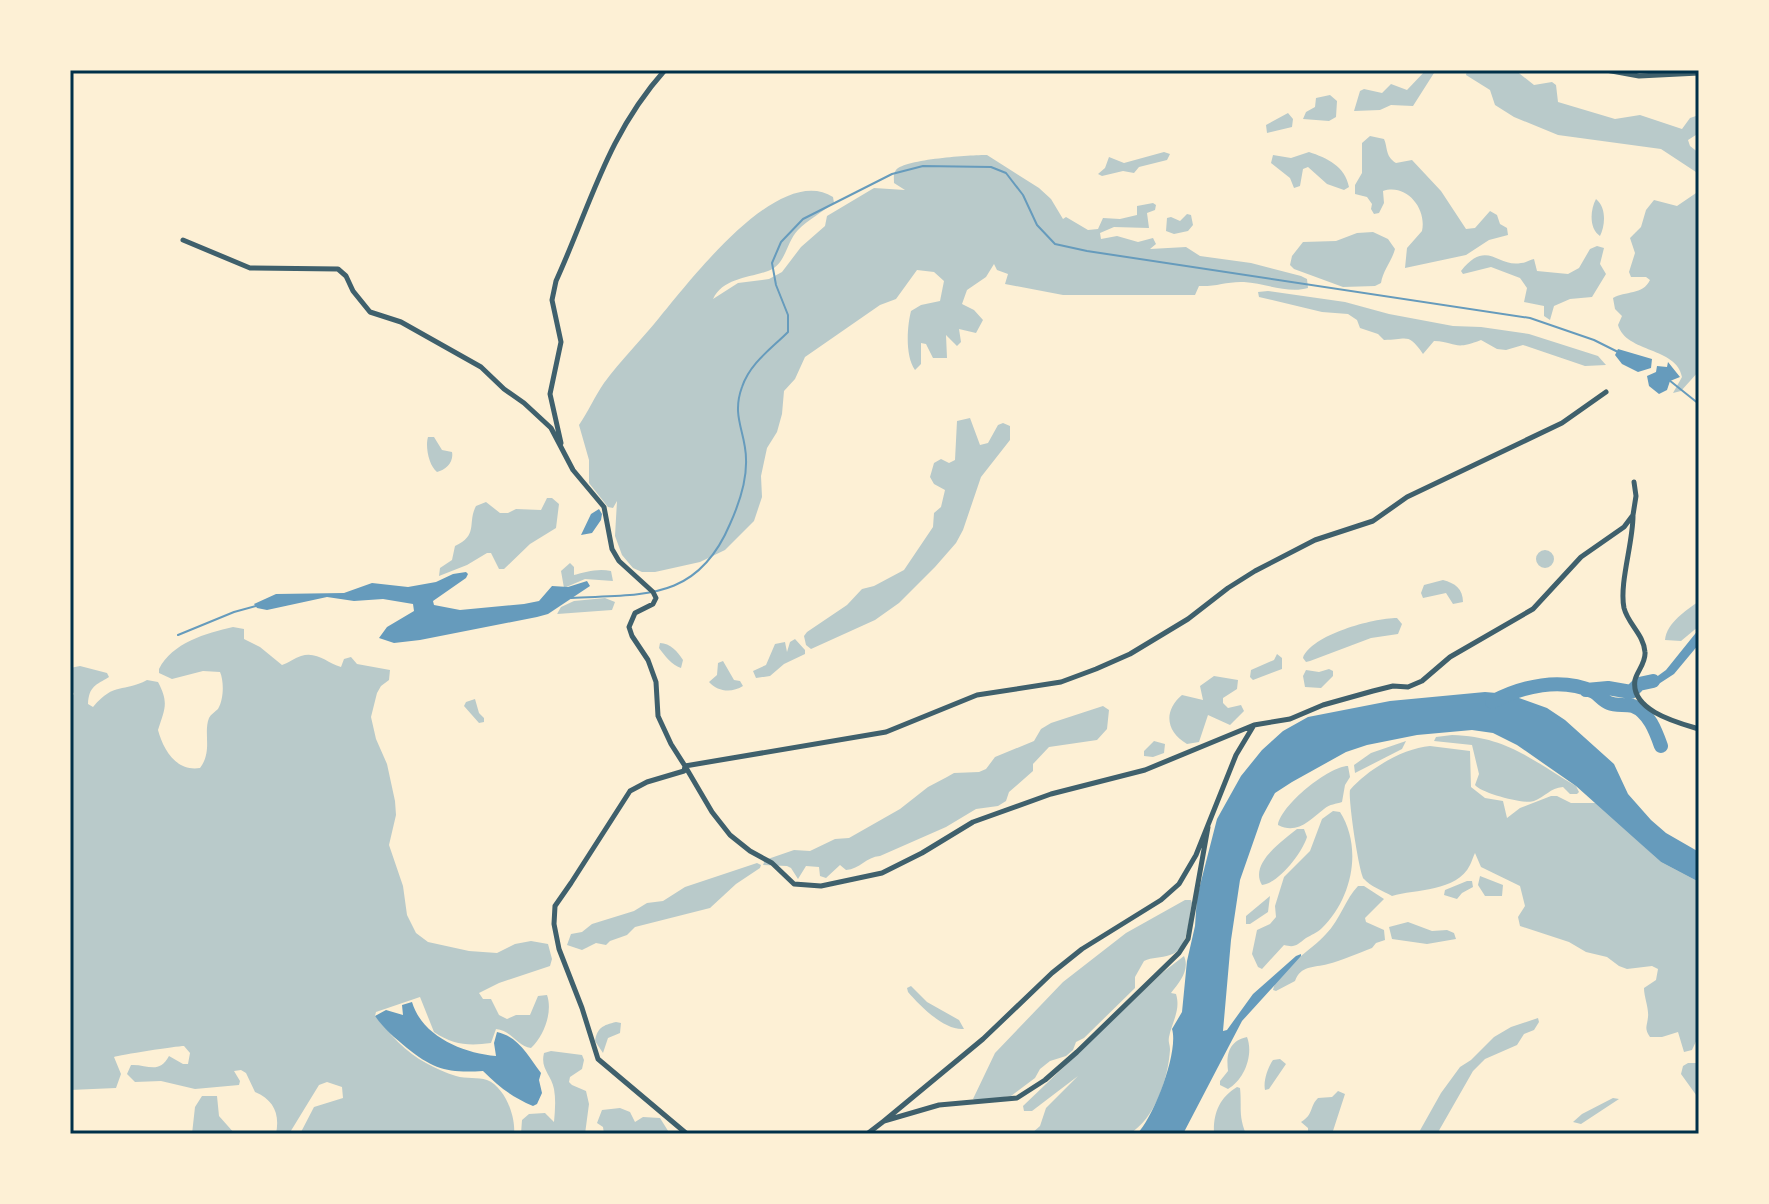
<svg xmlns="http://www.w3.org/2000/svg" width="1769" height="1204" font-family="Roboto,sans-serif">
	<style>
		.green { fill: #b9caca }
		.water { fill: #669bbc }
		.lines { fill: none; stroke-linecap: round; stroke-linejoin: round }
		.stream { stroke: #669bbc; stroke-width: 2 }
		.river { stroke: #669bbc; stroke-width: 14 }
		.minor { stroke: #3f606c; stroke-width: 5 }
		.neatline { fill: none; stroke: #003049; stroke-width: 3 }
	</style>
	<rect width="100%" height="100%" fill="#fdf0d5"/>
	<path class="green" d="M1426 70H1435L1434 73 1413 106 1391 105 1380 110 1354 111 1360 91 1364 89 1382 93 1391 84 1407 90Z
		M1467 70H1515L1534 85 1552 82 1556 85 1558 102 1615 119 1640 115 1682 129 1690 118 1699 115V133L1688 140 1690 146 1699 153V174L1661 149 1558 135 1514 117 1495 105 1490 90 1466 75Z
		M1330 95 1337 101 1336 117 1329 121 1303 119 1306 112 1315 107 1316 98Z
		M1288 113 1293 119 1292 127 1267 133 1266 125Z
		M1370 136 1384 139C1388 148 1385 156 1396 163L1412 160 1441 191 1466 229 1475 228 1490 211 1497 215 1500 224 1507 228 1508 235 1489 240 1466 255 1405 268 1407 248 1422 231C1427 208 1406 183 1383 191L1384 203 1379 213 1374 214 1371 209 1372 204 1367 197 1355 194V185L1362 173V143Z
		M1164 152 1170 154 1167 160 1139 167 1134 173 1123 171 1102 176 1098 174 1105 168 1109 157 1124 163Z
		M1309 152C1327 158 1345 166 1349 187L1344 190 1327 184 1308 167 1303 169 1300 186 1294 188 1290 178 1271 163 1273 155 1291 158Z
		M987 155 1039 188 1051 199 1063 219 1066 217 1088 230 1098 229 1103 218 1120 219 1137 215V206L1153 203 1156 205 1155 210 1147 213 1149 228 1114 227 1100 233 1101 239 1117 236 1138 242 1153 238 1156 244 1150 249 1186 247 1200 256 1251 263 1301 276 1307 279 1308 288C1288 294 1264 283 1244 282 1228 281 1215 287 1199 286L1195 295H1063L1005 284 1008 274 997 270 994 264 986 277 967 290 962 304 974 310 983 320 976 333 959 329 961 342 957 346 946 335 947 358H933L926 344 921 343V364L915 370C905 356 907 327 911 311L921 305 940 301 944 281 934 272 917 270 896 299 880 305 805 357 795 379 784 391 782 414 777 432 767 448 761 476 762 497 754 521 725 550 700 562 655 572H642L633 568 622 555 615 536 617 501 613 508 608 507 589 483V460L579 425C588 412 595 396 604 383 621 360 641 340 659 318 689 282 779 162 833 197L834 203C822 212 808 220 798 230 786 242 786 265 768 271 749 278 723 278 713 299L738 283 769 279 782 272 801 247 825 226 827 216 874 188 905 190 894 183C894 179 893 174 896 170 905 159 971 155 987 155Z
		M1699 191V371L1681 391 1673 393 1682 377C1677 347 1626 353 1618 325L1622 316 1615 309 1613 298C1625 291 1643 295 1650 280L1646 277H1631L1629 272 1635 253 1630 238 1641 227 1646 210 1654 200 1677 206Z
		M1596 199C1607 208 1605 226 1600 236 1589 229 1590 210 1596 199Z
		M1187 214 1191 215 1193 225 1188 231 1174 234 1166 231 1167 218 1171 217 1180 221Z
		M1373 232 1388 239 1395 249C1392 261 1383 270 1381 283L1375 286 1343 287 1294 269 1290 265 1292 256 1303 242 1336 241 1357 233Z
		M1597 246 1604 248 1600 264 1606 274 1592 297 1570 299 1554 306 1550 320 1544 316V306L1524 302 1527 288 1520 278 1491 267 1463 274 1461 271C1487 238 1498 268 1521 263 1526 263 1529 260 1534 259L1537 271 1568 274 1579 268 1590 249Z
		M1268 291 1345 302 1389 314 1453 326 1481 327 1529 334 1598 356 1606 365 1585 366 1523 345 1506 350 1497 349 1481 340C1453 351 1458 342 1434 341L1423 354C1408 332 1407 340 1384 340L1378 334 1360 328 1357 320 1348 314 1322 312 1259 297 1258 292Z
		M970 418 980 445 988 443 998 425 1003 423 1010 426V440L981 477 963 530 956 543 935 567 899 603 875 620 811 649 806 645 804 636 807 632 847 605 862 589 874 586 904 570 933 527 934 513 941 507 945 490 934 484 930 477 934 463 941 459 949 463 955 460 957 421Z
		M428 437H434L442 450 452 452C454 462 446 470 437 472 429 466 425 447 428 437Z
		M547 498H552L559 504 556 528 530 544 504 569H499L491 553H487L467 565 439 576 440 568 452 560 455 546C479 535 467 523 476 506L486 502 500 513H508L516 509 541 510Z
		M1536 559a9 9 0 1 1 18 0a9 9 0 1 1-18 0Z
		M570 563 574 567V575C585 572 598 568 611 571L613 581 585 579 564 588 561 571Z
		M1443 580C1455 583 1463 589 1463 602L1453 604 1446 593 1423 598 1421 593 1424 585Z
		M605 598 615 602 612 610 557 614 561 607 574 601Z
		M1699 601V626L1681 641 1665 640C1667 622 1686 611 1699 601Z
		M1397 618 1402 624 1398 634 1371 638 1310 661 1306 662 1303 658C1311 635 1373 618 1397 618Z
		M233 627 244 629V639L260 647 282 665C289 663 294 658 301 656 317 651 327 663 341 667L344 659 351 657 357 664 390 670 389 680 381 686 377 693 371 717 376 739 387 764 395 801 396 815 389 845 403 886 407 915 416 933 428 942 469 951 497 953 515 944 531 941 548 944 552 959 550 966 499 983 479 993 483 999H491L499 1015 507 1019 516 1015H530L538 996 547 995C553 1012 544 1036 531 1048 517 1046 511 1030 496 1029L491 1043C469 1046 453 1045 434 1032L420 997 376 1012 375 1016C389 1033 406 1053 426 1063 435 1068 446 1073 456 1076 466 1079 478 1077 487 1080 505 1087 516 1117 514 1134H300L314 1107 343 1098 342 1087 327 1082 319 1085 289 1134H276C280 1114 274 1100 255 1092L246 1073 241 1070 234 1071 240 1081 239 1085 195 1089 161 1081 135 1082 127 1074 131 1065C147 1064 159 1075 169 1056L183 1064H188L190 1053 184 1046C177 1046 119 1055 114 1057L121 1074 116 1088 70 1090V698L74 694 70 687V668L80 666 107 673 109 677C96 685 89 686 88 704L93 707C115 681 123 693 147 680L158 682C169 703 165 708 158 730 163 749 176 772 200 768 213 751 203 733 209 718 211 714 215 712 218 709 224 699 224 681 220 672L203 671 172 679 159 673V669C172 643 206 633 233 627Z
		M795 639 805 650V654L784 664 770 676 756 678 753 671 766 665 775 644 785 642 787 652 790 642Z
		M660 643C670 643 678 652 683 660L681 668C673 666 664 655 659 648Z
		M1277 654 1282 658V669L1253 680 1250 677 1251 670 1274 660Z
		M723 661 734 680 740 681 743 686C732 693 718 692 709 682L717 675 718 663Z
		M1329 669 1333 671V676L1321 688 1305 687 1303 676 1306 670 1319 672Z
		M1214 676 1238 680 1237 689 1223 698V703L1228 708 1241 705 1244 711 1230 725 1208 715 1199 742 1187 744C1166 732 1163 711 1182 695L1203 700 1200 686Z
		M475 699 479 713 484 718V722L479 723 464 706 466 702Z
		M1103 706 1109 710 1107 729 1097 740 1049 747 1033 764V771L1009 792 1006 801 998 806 976 809 946 827 880 856C866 857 860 869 846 870L840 865 826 878 820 876 819 867 806 866 798 879 791 868 787 866 763 865 765 860 794 850 810 851 835 839 849 838 900 809 928 787 947 777 954 773 979 772 986 769 995 757 1034 741 1041 729 1051 723Z
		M1452 735C1509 737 1531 760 1576 786L1579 792 1577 794H1570L1563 787C1550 788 1545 797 1534 801 1525 805 1481 793 1475 785L1479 774 1472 745 1434 741 1436 737Z
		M1154 741 1165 744 1164 753 1153 757 1144 756V751Z
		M1406 741 1402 749 1355 773 1354 765 1371 753Z
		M1430 746 1470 751 1471 787 1485 798 1503 801 1507 818 1520 808 1551 796H1557L1571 803H1597L1661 862 1699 882V1035L1692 1050 1684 1052 1678 1032 1662 1037H1650C1644 1028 1647 1027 1648 1017 1649 1008 1644 997 1644 988L1656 980 1658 969 1652 966 1627 969 1619 966 1607 957 1586 952 1569 942 1520 926 1518 917 1525 906 1520 886 1481 867 1475 853C1473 857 1472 861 1470 865 1457 892 1415 889 1392 896 1383 891 1370 886 1364 879 1359 873 1348 799 1350 790 1367 770 1403 748 1430 746Z
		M1348 766 1350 777 1345 785 1342 802C1336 804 1330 804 1324 809 1310 820 1297 835 1278 825 1281 805 1329 766 1348 766Z
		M1333 811 1340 812C1363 848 1352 899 1322 928 1317 933 1311 935 1306 938 1297 945 1295 948 1284 945L1262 969 1258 967 1252 954 1257 930 1270 924 1276 917 1275 906 1284 877 1310 851 1322 819Z
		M1297 829H1304L1307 837C1302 853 1279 883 1262 885 1249 864 1282 841 1297 829Z
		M757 863 761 865 760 868 736 884 710 908 635 927 627 935 610 941 606 945 596 943 582 950 567 945 571 934 582 932 592 924 634 911 647 903 663 901 685 887Z
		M1480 876 1503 885 1502 896H1485L1478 885Z
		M1467 881H1472L1473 887 1462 893 1457 899 1444 895 1445 890Z
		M1358 886H1364L1384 899 1365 918 1366 922 1384 930 1385 940 1376 943 1372 948C1359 953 1340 961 1328 964 1313 968 1301 965 1295 981L1276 991 1273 990C1277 970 1312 950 1326 934 1340 920 1346 898 1358 886Z
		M1270 896 1268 912 1250 924H1246V916Z
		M1185 900H1191L1192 903C1188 919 1189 950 1170 955 1161 958 1152 957 1144 961L1135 977V988L1084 1038 1076 1042 1073 1050 1066 1056 1050 1061 1040 1069 1035 1078 1011 1096 977 1101 973 1099 995 1053 1063 982 1126 933Z
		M1408 922 1432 931 1447 930 1454 933 1456 939 1427 944 1392 939 1389 927Z
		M1184 956C1190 970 1180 982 1171 993L1176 994C1181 1010 1172 1022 1169 1037 1168 1043 1170 1044 1170 1050 1168 1079 1155 1119 1129 1134H1031L1040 1126 1046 1108 1078 1076 1032 1111H1024L1023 1106 1162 973Z
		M911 986 927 1002 959 1020 964 1029C945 1031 920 1006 908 992L907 988Z
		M1538 1018 1539 1022 1534 1030 1524 1034 1517 1045 1485 1059 1473 1071 1437 1134H1418L1441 1093 1460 1067 1471 1060 1494 1037 1511 1027Z
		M616 1022 621 1023 620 1033 608 1038 603 1053 595 1041C597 1028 603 1025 616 1022Z
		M1247 1037C1254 1055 1244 1080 1228 1089L1220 1085V1081L1228 1071C1226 1054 1229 1041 1247 1037Z
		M551 1051 582 1055 584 1060 582 1069 570 1077 569 1082 572 1085 586 1091 589 1104 585 1134H521L522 1120 529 1114 545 1113 554 1122C555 1111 556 1100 554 1089 551 1074 540 1069 544 1053Z
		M1280 1059 1286 1064 1269 1089 1265 1090C1263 1081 1268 1067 1273 1060Z
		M1688 1063H1699V1099L1681 1074 1683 1066Z
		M1237 1087 1240 1088C1242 1106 1238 1115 1246 1134H1214C1213 1114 1219 1098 1237 1087Z
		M1338 1091 1345 1094 1332 1134H1308V1128L1301 1122C1314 1114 1309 1107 1318 1098L1332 1097Z
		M202 1096H217L219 1116 235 1134H192L195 1107Z
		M1613 1098 1619 1099 1581 1124 1573 1122 1582 1114Z
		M620 1108 630 1112 635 1122 643 1117 660 1118 670 1134H604L603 1127 597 1123 602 1110Z"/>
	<path class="water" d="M1618 349 1652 359 1651 368 1638 372 1622 364 1615 355Z
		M1668 362 1680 377 1670 381 1667 390 1659 394 1649 386 1647 376 1656 372 1657 366 1667 367Z
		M599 509 602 514 601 520 592 533 581 535 591 514Z
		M466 572 468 574 466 578 433 601 434 605 460 610 524 604 539 601 552 586 568 587 587 581 590 586 548 614 537 617 420 640 394 643 379 638 387 627 414 611 413 604 383 599 354 601 327 597 267 610 257 608 254 604 276 594 344 593 372 583 408 587 436 582 453 574Z
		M1699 629V644L1674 674 1654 687 1655 678 1666 670Z
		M1485 692 1508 694 1547 708 1565 720 1614 764 1628 794 1651 820 1666 833 1699 852V882L1661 862 1576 786 1517 745 1493 733 1472 730 1417 735 1367 745 1346 752 1292 782 1275 793 1262 817 1240 880 1231 940 1223 1031 1227 1030 1253 994 1296 956 1301 954V956L1242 1021 1183 1134H1137C1154 1117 1179 1051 1172 1029L1182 1012 1187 961 1195 926 1197 897 1217 819 1241 776 1262 750 1283 731 1308 717 1390 701Z
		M412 1002C422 1036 462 1053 496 1056L494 1043 497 1032C519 1037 528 1056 541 1073L539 1080 542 1093 537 1104 533 1106C512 1097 499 1087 483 1071 449 1073 434 1070 407 1048 395 1038 384 1029 375 1016L386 1010 403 1015 402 1005Z"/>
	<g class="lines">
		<path class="stream" d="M1669 380 1699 404
			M571 598C643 594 697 602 730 524 739 504 747 482 746 459 746 432 731 417 742 387 750 363 771 349 788 332V315L776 285 772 263 781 242 803 219 892 174 923 166 991 167 1006 173 1023 195 1037 225 1055 244 1087 251 1530 318 1594 340 1618 352
			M178 635 234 612 256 606"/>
		<path class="river" d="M1586 690 1608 688 1631 692 1639 684 1653 681
			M1492 702C1522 686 1561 677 1594 692 1599 695 1603 701 1609 703 1616 706 1625 704 1633 706 1649 712 1656 732 1661 746"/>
		<path class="minor" d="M1606 70 1639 76 1699 73
			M183 240 250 268 338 269 346 276 353 291 370 312 401 322 481 367 504 389 524 403 551 428 573 470 604 507 612 549 619 561 653 592 656 598 653 604 635 613 629 627 632 636 648 660 656 682 658 716 671 744 685 766 684 771 647 782 630 791 571 883 555 906 554 924 559 949 582 1008 598 1059 687 1134
			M561 443 550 394 561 342 552 300 556 281C591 204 607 135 665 70
			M1633 516C1633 543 1619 584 1624 608 1628 624 1644 635 1645 652 1646 663 1637 671 1635 680 1630 711 1679 723 1699 729
			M1254 725 1145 770 1051 794 973 822 922 853 882 873 821 886 794 884 772 863 750 851 730 835 712 812 685 766 886 732 977 695 1061 682 1096 669 1130 654 1188 619 1228 588 1255 571 1315 540 1373 521 1407 497 1562 423 1606 392
			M1208 827 1188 939 1179 953 1077 1052 1045 1080 1017 1098 939 1105 884 1121 983 1039 1052 973 1082 949 1161 900 1179 884 1196 855 1236 755 1254 725 1290 719 1323 705 1373 691 1393 686 1408 687 1422 681 1450 657 1533 609 1581 557 1624 527 1633 515 1636 496 1634 482
			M867 1134 884 1121"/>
	</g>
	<rect width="1769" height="1204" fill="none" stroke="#fdf0d5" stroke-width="144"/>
	<rect x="72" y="72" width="1625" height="1060" class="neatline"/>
</svg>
